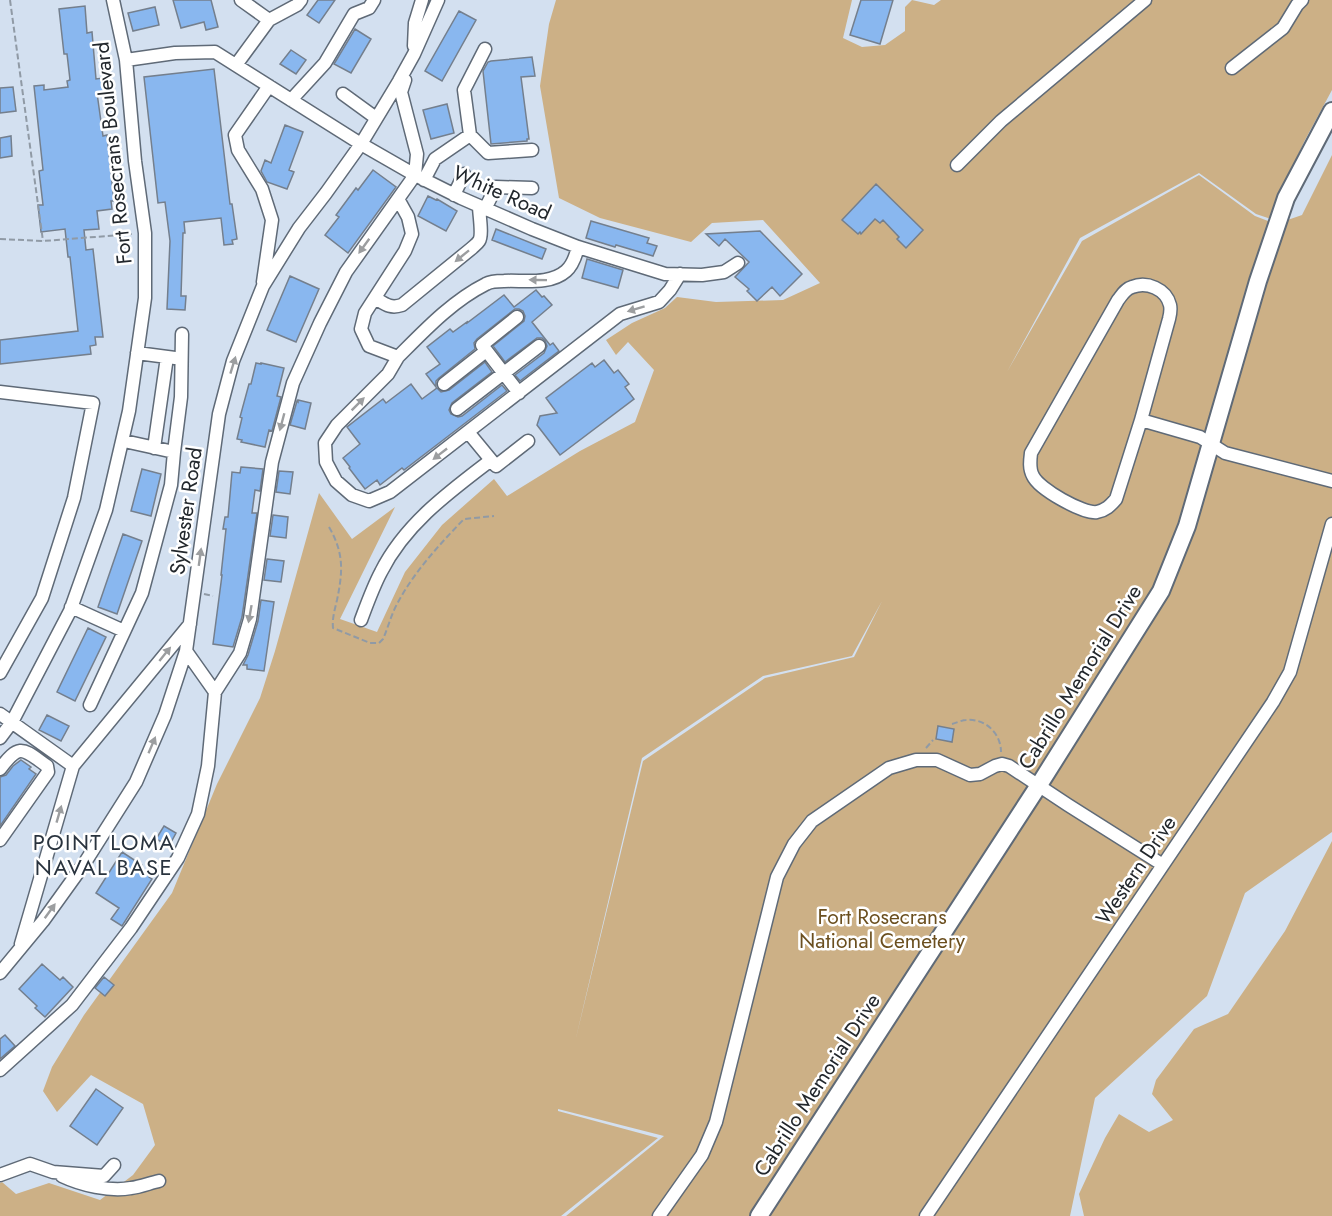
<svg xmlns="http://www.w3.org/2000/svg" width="1332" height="1216" font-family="Jost,sans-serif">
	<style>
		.green { fill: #ccb086; fill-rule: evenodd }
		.building { fill: #89b7ef; stroke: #747f8d; stroke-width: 1.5 }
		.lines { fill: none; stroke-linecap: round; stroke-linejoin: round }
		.minor-casing { stroke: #5f6a77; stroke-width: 15 }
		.major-casing { stroke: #5f6a77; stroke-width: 20 }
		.path { stroke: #909aa5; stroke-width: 2; stroke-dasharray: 6 3; stroke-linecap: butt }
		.minor { stroke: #fff; stroke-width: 12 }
		.major { stroke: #fff; stroke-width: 16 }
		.oneway { fill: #9c9ea0 }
		.labels { text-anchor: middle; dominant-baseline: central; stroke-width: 5; stroke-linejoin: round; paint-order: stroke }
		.street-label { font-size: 21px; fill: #22272c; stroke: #fff }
		.park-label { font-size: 21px; fill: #6b4f1f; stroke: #fff }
		.neighbourhood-label { font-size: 22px; letter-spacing: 1.5px; fill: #29333e; stroke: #fff }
	</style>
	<rect width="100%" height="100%" fill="#d3e0f0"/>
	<path class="green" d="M556 0H852L843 38 862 47 885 45 905 31V7L912 0 934 5 941 0H1332V90L1305 140 1282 189 1271 219 1256 214 1199 173 1080 238 1007 372 1082 241 1199 175 1255 216 1276 224 1302 215 1332 155V832L1245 893 1207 996 1095 1098 1070 1216H566L664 1136 558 1109V1111L658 1138 561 1216H0V1183L2 1182 16 1194 49 1183 100 1200 133 1175 155 1145 143 1104 91 1075 57 1112 43 1091 52 1067 84 1015 172 893 217 784 260 698 275 651 319 493 352 539 395 507 340 619 377 632 405 572 442 525 494 479 507 496 580 451 635 422 654 370 628 342 616 355 606 340 632 323 665 308 677 297 716 302 783 300 820 283 763 220 712 223 691 242 600 218 559 198 540 86 549 24ZM882 601 854 657 765 678 643 761 575 1042 642 758 763 676 852 656Z
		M1332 841V1216H1084L1079 1194 1105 1138 1119 1114 1149 1132 1173 1120 1152 1094 1156 1080 1194 1029 1228 1014 1285 931Z"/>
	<path class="building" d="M173 0H211L218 27 206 30 204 22 181 28Z
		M318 0H335L319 23 307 15Z
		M861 0H893L880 44 850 35Z
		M85 6 87 33 92 32 96 79 103 78 105 92 97 93 103 136 107 135 114 201H111L112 209 97 211 99 229 84 230 86 250 93 249 103 337H95L96 345 90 346 91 354 0 364V340L78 331 70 257H68L65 229 41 232 38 205H43L39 171 43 170 34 86 44 85V90L68 87 67 81 70 80 67 54H64L59 9Z
		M155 7 159 25 133 31 128 13Z
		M459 11 476 20 442 81 425 71Z
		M355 29 371 39 351 73 334 64Z
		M291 50 306 60 296 74 280 64Z
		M532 57 535 76 521 77 529 139H527V141L491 144 483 71 488 62 491 61Z
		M214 69 230 204H232L237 239 232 240 233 244 224 245 221 218 184 222 185 233H183L181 296H186L185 310 167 309 170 241 165 202 158 203 144 77Z
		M13 87 16 111 0 113V88Z
		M447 104 454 133 431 139 423 110Z
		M285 125 303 132 289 170 294 172 287 189 267 182 261 171 265 160 271 163Z
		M11 136 12 156 0 158V138Z
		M373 170 396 187 348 253 325 235 339 217 336 215 356 188 358 190Z
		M876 184 923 230 906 248 897 239 899 237 883 220 880 223 875 219 861 234 860 232 858 234 842 220Z
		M428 196 436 200 437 199 457 211 446 231 418 216Z
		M591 221 649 238 647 243 657 246 653 256 616 245 615 247 586 238Z
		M496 229 546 249 542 259 492 240Z
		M760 231 802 274 780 296 772 287 757 301 747 291 749 289 735 277 749 262 725 239 719 246 706 234Z
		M587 259 623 270 618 288 582 278Z
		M290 276 319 289 296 342 267 330Z
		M536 290 542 297 544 296 552 305 532 322 550 345 553 343 559 351 520 381 515 375 544 353 547 346 545 341 542 338H537L505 362 493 346 524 321 525 316 523 311 519 309H515L477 339 474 343 475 349 439 378 436 381V387L426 374 440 364 427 347 450 329 453 332 467 322V323L504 295 514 307Z
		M604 360 614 373 618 370 629 384 625 387 634 399 560 455 537 425 540 416 557 413 546 398 592 363 595 367Z
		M485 362 492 372 452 403 449 410 451 414 458 417 462 416 502 385 507 391 404 470 402 468 380 485 377 480 365 489 349 468 350 467 343 458 360 444 347 427 383 399 386 403 411 384 422 399 437 388 441 392 449 390Z
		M256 363 261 364V363L284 368 277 396 281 397 272 431 269 430 265 447 241 442 242 440 237 439 242 418 240 417 249 384H251Z
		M298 400 311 403 305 429 290 425 297 401 298 402Z
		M241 467 263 469 260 491 255 490 252 513H257L242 617 233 647 213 644 222 575H221L226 529H223L225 517H228L232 472 240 473Z
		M142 469 161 474 151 516 131 511Z
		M279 471 293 472 290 494 276 492Z
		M273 515 288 517 286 538 270 536Z
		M123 534 142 541 117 614 98 607Z
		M267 559 284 561 281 582 264 580Z
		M261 600 274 602 264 671 247 669V665H243L248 655 258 621Z
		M88 628 106 637 75 701 57 692Z
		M47 715 69 726 61 741 39 730Z
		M938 726 954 729 952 742 936 739Z
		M21 760 31 767 29 769 36 774 0 826V777L6 775 13 766Z
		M164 826 176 833 169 846 156 839Z
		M122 852 142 865 140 870 149 876V877L152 879 122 926 111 919 119 908 96 893Z
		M42 964 60 980 63 977 73 987 45 1017 35 1008 37 1006 19 989Z
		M104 977 114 985 105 996 95 988Z
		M5 1035 15 1046 0 1059V1039Z
		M96 1089 123 1108 97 1145 70 1126Z"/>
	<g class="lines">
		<g class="minor-casing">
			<path id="minor" d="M241 0 269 20
				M414 46 415 23 422 0
				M126 60 175 53 215 52 361 144 415 175 461 198 532 229 578 247 665 274 702 275 724 272 738 263
				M236 65 269 20 297 5 301 0
				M1232 68 1283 28 1297 5 1302 0
				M343 94 376 118
				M291 100 325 63 354 14 369 8 374 0
				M470 135 464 90 485 49
				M957 165 1001 121 1145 0
				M424 180 435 159 470 135 488 153 532 150
				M454 195 464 174
				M398 199 408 217 412 234 405 251 365 313 361 329 369 346 398 357C424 331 452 301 486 284 491 281 498 281 504 281 524 280 550 285 566 271 573 265 576 255 578 247
				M485 209 496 187 532 188
				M263 282 272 220 262 189 238 150 235 135 269 86
				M375 298C385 304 390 309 402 305L472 248C474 246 477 244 479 241 483 235 479 214 479 206
				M517 317 482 345 519 393
				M137 353 175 358
				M398 357 388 374 337 425 325 443 326 462 336 481 352 495 369 501 390 492 620 314 659 302 670 290 680 274
				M444 384 486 351
				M0 392 93 403 74 498 42 598 0 673
				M457 409 539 346
				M1141 420 1169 319C1170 315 1171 309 1170 305 1166 289 1147 281 1132 287 1125 289 1122 295 1118 300L1031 453C1030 461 1029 469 1033 476 1039 489 1083 514 1097 512 1106 510 1110 506 1116 499L1141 420 1200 437 1225 453 1332 481
				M468 432 496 466 528 441
				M124 441 174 452 181 397 182 334
				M154 448 167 357
				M71 607 124 631
				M361 620C367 604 373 587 381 572 405 524 449 492 491 460
				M215 692 240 653 250 619 272 462 293 383 320 323 346 272 415 175 417 154 401 92 405 80
				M90 705 142 593 171 485 174 452
				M0 714 73 766
				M0 738 12 722 70 611 106 510 129 411 145 298V233L135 161 126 60 113 0
				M0 769C20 742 23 749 47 766L48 772 0 840
				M21 944 73 766 190 624
				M0 973 43 921 84 864 136 782 165 715 186 651 219 414 233 361 263 286 299 228 326 193 361 144 399 81 414 54 438 0
				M0 1070 72 1005 131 928 178 858 198 814 208 766 215 692 186 651
				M0 1175 30 1164 53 1172 104 1176 114 1165
				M62 1176C81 1185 110 1192 131 1188 140 1187 150 1183 159 1181
				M659 1216 702 1155 716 1122 777 877 794 844 812 821 889 768 916 760H937L970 775 980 774 995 766 1002 764 1009 766 1068 805 1163 865
				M926 1216 1273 702 1290 672 1332 524"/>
		</g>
		<g class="major-casing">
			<path id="major" d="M759 1216 1039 785 1161 591 1187 526 1258 281 1286 198 1332 111"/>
		</g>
		<path class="path" d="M10 0 43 241
			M0 239 43 241 133 234
			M329 527C344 553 343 571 337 600 335 609 332 618 333 628L370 643H379L383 639C388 628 391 615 397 604 414 572 439 545 464 519L494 516
			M204 594 213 596
			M952 724C956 723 962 720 966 720 986 718 1001 734 1001 752
			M926 748 933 740
			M97 866 105 872"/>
		<use href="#minor" class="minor"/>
		<use href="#major" class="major"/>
	</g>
	<defs><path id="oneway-solid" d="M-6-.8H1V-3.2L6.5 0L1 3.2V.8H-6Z" transform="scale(1.5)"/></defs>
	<g class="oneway">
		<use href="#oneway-solid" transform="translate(364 246) rotate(126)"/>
		<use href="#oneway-solid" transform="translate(462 256) rotate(141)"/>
		<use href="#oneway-solid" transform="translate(538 280) rotate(-179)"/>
		<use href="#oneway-solid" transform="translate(636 309) rotate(163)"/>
		<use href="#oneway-solid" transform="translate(233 365) rotate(-73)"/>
		<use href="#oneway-solid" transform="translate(358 404) rotate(-45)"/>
		<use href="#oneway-solid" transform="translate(282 422) rotate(105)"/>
		<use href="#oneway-solid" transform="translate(440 454) rotate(142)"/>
		<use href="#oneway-solid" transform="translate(200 557) rotate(-82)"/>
		<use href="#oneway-solid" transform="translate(250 614) rotate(100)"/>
		<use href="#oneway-solid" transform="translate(165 654) rotate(-51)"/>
		<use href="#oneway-solid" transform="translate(152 745) rotate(-67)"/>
		<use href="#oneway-solid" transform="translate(59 814) rotate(-74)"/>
		<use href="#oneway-solid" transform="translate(50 911) rotate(-54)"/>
	</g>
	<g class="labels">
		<g class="street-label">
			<text transform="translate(113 153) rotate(-96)">Fort Rosecrans Boulevard</text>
			<text transform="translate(502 193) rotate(24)">White Road</text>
			<text transform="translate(186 511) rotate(-82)">Sylvester Road</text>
			<text transform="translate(1080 677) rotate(-58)">Cabrillo Memorial Drive</text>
			<text transform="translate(1136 870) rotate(-56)">Western Drive</text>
			<text transform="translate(817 1085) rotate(-57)">Cabrillo Memorial Drive</text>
		</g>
		<g class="park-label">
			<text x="882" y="917">Fort Rosecrans<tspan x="882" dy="24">National Cemetery</tspan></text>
		</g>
		<g class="neighbourhood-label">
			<text x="104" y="842">POINT LOMA<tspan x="104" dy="25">NAVAL BASE</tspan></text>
		</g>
	</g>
</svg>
